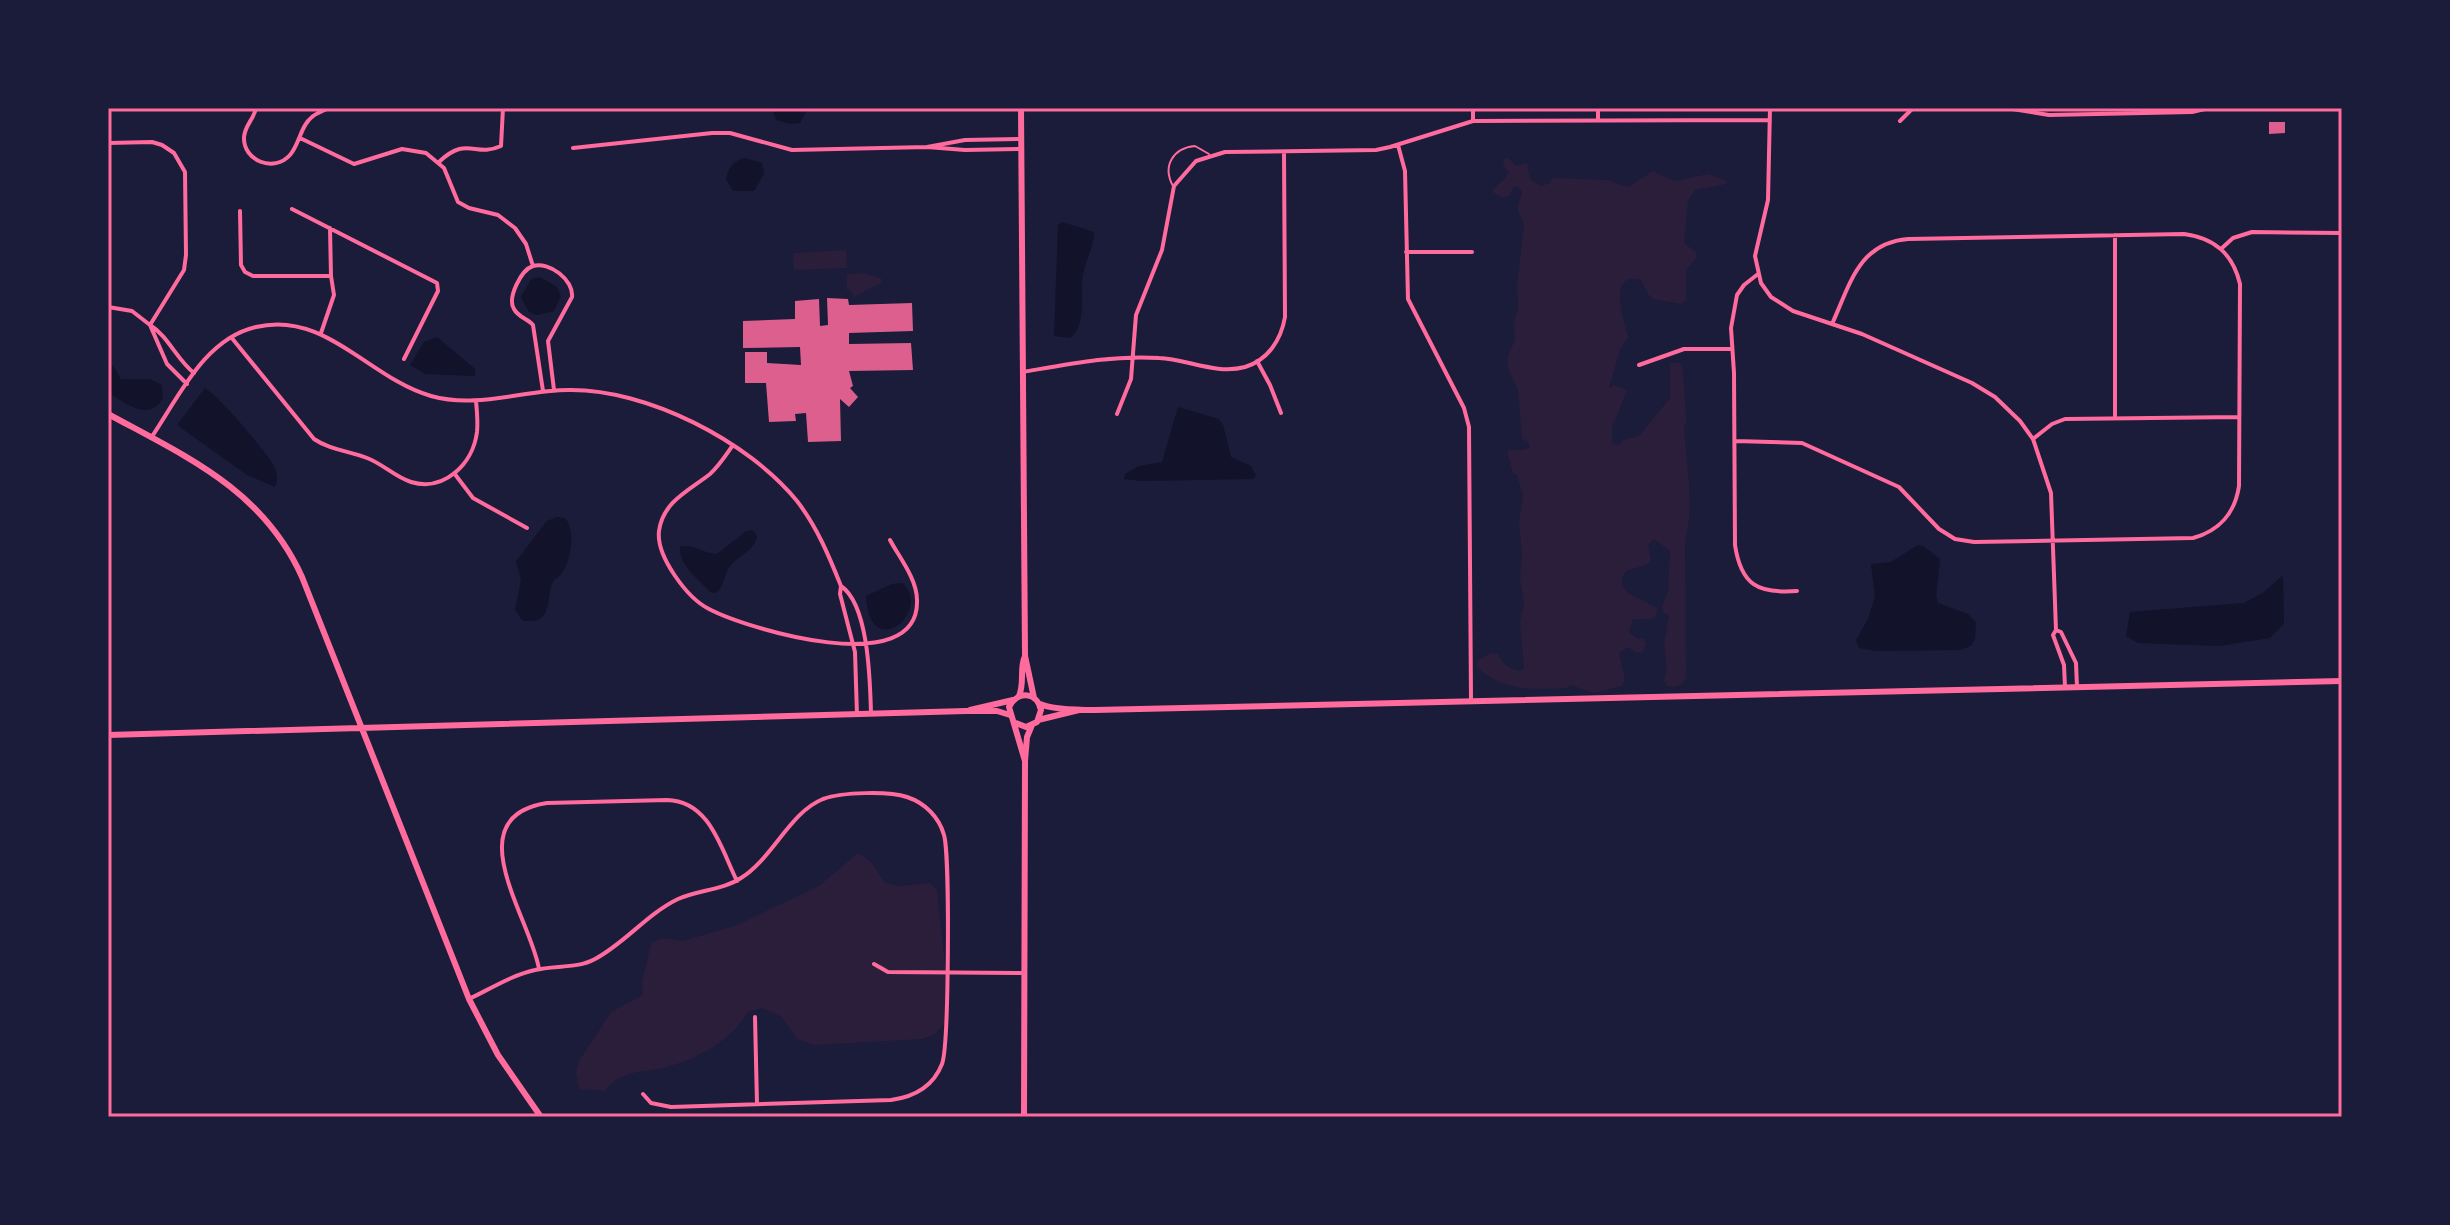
<svg xmlns="http://www.w3.org/2000/svg" width="2450" height="1225" font-family="'Varela Round',sans-serif">
	<style>
		.green { fill: #2a1e3b }
		.water { fill: #12122b }
		.building { fill: #dd5f8e }
		.lines { fill: none; stroke-linecap: round; stroke-linejoin: round }
		.service { stroke: #ff6b9d; stroke-width: 2 }
		.minor { stroke: #ff6b9d; stroke-width: 4 }
		.secondary { stroke: #ff6b9d; stroke-width: 6 }
		.neatline { fill: none; stroke: #ff6b9d; stroke-width: 3 }
	</style>
	<rect width="100%" height="100%" fill="#1b1b3a"/>
	<path class="green" d="M1508 158 1516 166 1527 163 1530 179 1541 186 1550 183 1552 178 1607 180 1628 187 1653 171 1674 181 1708 174 1727 181 1726 184 1695 190 1688 201 1684 243 1696 252 1697 257 1686 270V300L1681 304 1653 299 1648 294 1641 280C1605 272 1625 321 1628 337L1620 350 1609 388 1614 385 1627 390 1614 423H1612V443L1618 446 1623 440 1639 436 1670 398V363H1680C1686 372 1684 407 1687 422L1684 426C1686 464 1695 505 1685 542L1686 678C1681 686 1677 688 1667 686L1664 681 1667 667 1664 645 1669 616 1663 612 1662 606 1668 592 1670 551 1654 539 1648 545 1651 560 1646 565 1626 571 1622 577V585L1628 593 1657 608 1656 616 1651 619H1633L1629 632 1638 639H1644L1646 644 1642 653 1635 652 1629 647 1619 653 1625 680 1622 686 1593 693 1571 685 1566 688C1535 690 1501 691 1477 667V661L1491 653 1498 654C1502 664 1509 669 1520 671L1524 668 1520 622 1524 603 1520 579 1522 554 1519 521 1523 496 1517 475 1513 473 1507 452 1509 450H1524L1530 447 1528 442 1522 439 1518 390 1508 368V356L1515 340 1514 321 1518 309 1517 286 1524 225 1517 208 1522 192 1518 186 1513 187 1510 196 1503 198 1492 192C1495 184 1506 182 1508 172L1503 166 1504 159Z
		M846 250 847 268 794 270 793 253Z
		M863 273 881 278V283L854 297 851 291 847 290V274Z
		M858 853 871 862 885 883 899 886 930 883 937 890 946 973V1022L935 1034 923 1039 814 1045 797 1039 782 1017 763 1008 748 1012C731 1041 699 1058 667 1067 640 1074 625 1068 604 1091L579 1089 576 1073 579 1061 611 1012 643 995 642 983 651 943 663 938 683 941 737 925 819 886Z"/>
	<path class="water" d="M772 108H808L800 123 790 124 776 120Z
		M745 158 762 163 764 174 754 191H733L726 179C729 167 733 161 745 158Z
		M1062 222 1094 232C1094 246 1087 257 1084 270 1078 290 1089 324 1070 338L1054 336 1058 225Z
		M540 277 557 287 561 296 554 311 537 315 529 312 521 297 531 279Z
		M437 337 475 369V376L425 374 410 365 424 342Z
		M108 363 114 367 121 379H150L162 385 163 398C148 423 127 403 108 393Z
		M205 388C220 397 262 447 272 463 277 471 279 479 275 487L247 475 177 425Z
		M1178 407 1219 419 1223 425 1231 457 1251 466 1256 476 1253 479 1141 481 1124 479 1125 474 1139 466 1162 462Z
		M557 517 565 518C576 530 571 560 562 573 560 577 555 578 553 582 545 594 556 627 522 620L515 610 521 580 516 561 547 521Z
		M752 530 757 536C755 550 740 555 731 565 723 574 725 586 716 593L710 592C699 580 678 564 680 547 692 543 704 554 717 554L745 532Z
		M1918 545 1923 546 1940 559 1936 596 1938 603 1968 614 1976 622 1975 639 1971 646 1960 650 1877 651 1859 648 1856 640 1868 619 1875 596 1871 564 1891 562Z
		M2283 575 2284 624 2270 638 2219 646 2138 643 2126 636 2130 612 2244 603 2264 592Z
		M902 583C934 609 870 666 866 596L892 584Z"/>
	<path class="building" d="M2269 122H2285V133L2269 134Z
		M827 298 848 299 849 305 912 303 913 331 849 333V344L911 343 913 370 849 371 853 386 850 388 858 397 849 407 840 399 841 441 808 442 806 413 795 414 796 421 769 422 766 383H745V352H767V363L801 365 800 347 743 348V321L795 319V301L819 299 820 326 828 325Z"/>
	<g class="lines">
		<path class="service" d="M1173 186C1162 166 1173 148 1195 146L1209 154"/>
		<path class="minor" d="M256 108C254 119 245 125 244 137 243 161 274 173 290 155 299 145 301 125 312 117 316 113 324 111 328 108
			M1598 108V120
			M1770 108 1768 200 1755 256 1761 283 1771 297 1793 311 1862 334 1972 383 1995 397 2020 421 2033 439 2051 493 2056 630 2053 635 2064 665 2065 687
			M2006 108 2049 115 2192 112 2209 108
			M1473 121V108
			M1900 121 1913 108
			M300 138 354 164 402 149 426 153 444 168 458 202 469 208 498 215 515 228 526 244 533 266
			M108 143 152 142 162 145 174 153 185 172 186 255 184 270 150 325 132 311 108 307
			M1398 145 1405 171 1408 299 1464 408 1469 427 1471 700
			M573 148 712 133H730L792 150 927 147
			M1022 149 965 150 927 147 965 140 1022 139
			M439 162C467 135 475 158 501 146L503 108
			M292 209 437 283 438 291 404 359
			M240 211 241 265 245 272 253 276H331
			M2115 235V418
			M2222 248 2233 238 2252 232 2342 233
			M1406 252H1472
			M1758 274 1744 285 1737 295 1731 328 1734 373 1735 545C1741 585 1758 594 1797 591
			M321 333 334 295 331 276 330 228
			M231 337 314 439C330 450 349 451 367 458 383 464 395 477 411 482 444 492 473 464 477 432 478 422 477 411 476 401
			M1257 361 1270 385 1281 413
			M1639 365 1684 349H1732
			M1023 372C1069 364 1112 355 1159 358 1187 359 1216 375 1245 367 1268 360 1281 340 1285 317L1284 152
			M187 384 167 364 150 325C168 336 177 360 194 373
			M543 391 533 325C528 319 518 317 514 309 507 298 521 270 533 266 549 261 574 280 572 297L548 341 554 390
			M1117 414 1131 379 1136 315 1162 250 1174 186 1196 161 1225 152 1376 150 1390 147 1473 121 1770 120
			M151 438C179 397 204 339 256 327 325 310 370 379 431 396 477 409 523 390 569 390 647 389 748 441 797 501 817 527 829 556 841 586L840 594 855 652 857 715
			M2033 439 2052 424 2065 419 2239 417
			M1735 441 1802 443 1899 487 1939 529 1955 539 1974 542 2193 538C2219 531 2235 513 2239 486L2240 284C2233 254 2215 238 2184 234L1908 239C1858 243 1850 285 1832 324
			M733 445C726 455 719 466 710 474 690 490 663 501 659 531 656 556 687 598 709 609 747 629 920 681 917 600 917 579 899 557 890 540
			M454 473 473 498 527 528
			M841 586C869 605 870 682 871 713
			M2056 630 2061 632 2076 663 2077 687
			M874 964 888 972 1024 973
			M539 969C531 919 455 817 547 803L667 800C710 801 721 849 737 881
			M469 999C490 989 512 975 535 970 554 965 577 969 595 959 625 943 647 914 678 899 698 890 723 890 741 878 772 859 790 812 823 799 842 792 889 791 907 797 925 803 939 817 944 835 950 855 949 1046 942 1064 933 1087 913 1097 891 1100L671 1107 651 1103 643 1094
			M755 1017 757 1104"/>
		<path class="secondary" d="M108 414C187 457 263 490 302 577L469 999 498 1055 541 1117
			M1025 656 1034 698
			M1019 696C1025 682 1019 669 1025 656L1021 108
			M1040 704C1053 710 1080 710 1095 710L2342 681
			M970 710 1013 700
			M1038 720 1079 710
			M1016 723 1026 727 1037 722 1041 710C1037 692 1018 690 1009 707L1025 761
			M108 735 966 711H997L1010 715
			M1024 1117 1025 761 1027 737 1032 725"/>
	</g>
	<rect width="2450" height="1225" fill="none" stroke="#1b1b3a" stroke-width="220"/>
	<rect x="110" y="110" width="2230" height="1005" class="neatline"/>
</svg>
